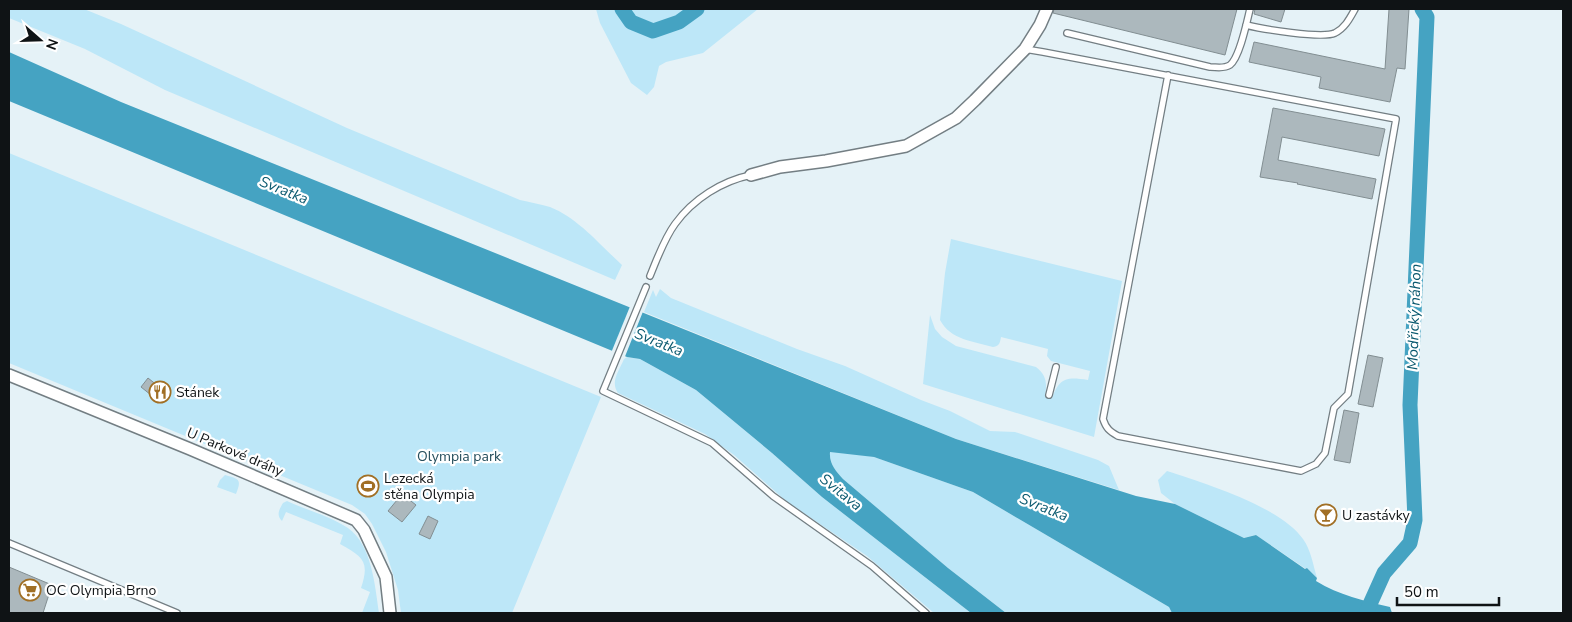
<svg xmlns="http://www.w3.org/2000/svg" width="1572" height="622" font-family="'Nunito Sans',sans-serif">
	<style>
		.green { fill: #bde7f8 }
		.water { fill: #45a3c2 }
		.pier { fill: #e5f2f7 }
		.lines { fill: none; stroke-linecap: round; stroke-linejoin: round }
		.canal { stroke: #45a3c2; stroke-width: 15 }
		.building { fill: #acb8bd; stroke: #828e92 }
		.lane-casing { stroke: #737e83; stroke-width: 8 }
		.street-casing { stroke: #737e83; stroke-width: 14 }
		.lane { stroke: #fff; stroke-width: 5.5 }
		.street { stroke: #fff; stroke-width: 11 }
		.labels { text-anchor: middle; dominant-baseline: central; stroke-width: 4.5; stroke-linejoin: round; paint-order: stroke }
		.poi-label { font-size: 14px; fill: #0f1315; stroke: #fff; text-anchor: start }
		.street-label { font-size: 14px; fill: #0f1315; stroke: #fff }
		.park-label { font-size: 14px; fill: #254e5c; stroke: #fff }
		.water-label { font-size: 15px; font-style: italic; fill: #0a596f; stroke: #fff }
	</style>
	<rect width="100%" height="100%" fill="#e5f2f7"/>
	<path class="green" d="M9 9H84L121 24 347 128 520 200C529 202 540 204 550 207 578 218 600 245 622 265L615 280 165 90 85 49 9 18Z
		M596 9H758L703 53 666 62 659 66 654 87 647 95 631 83 600 23Z
		M9 153 601 397 512 613H401L398 590 386 552 372 524 365 514 352 505 9 363Z
		M951 239 1122 281 1094 437 923 384 930 315 935 329 942 337 956 346 1036 367C1047 376 1047 383 1045 397L1052 398C1060 377 1067 377 1088 380L1090 371 1051 361 1047 356 1048 349 1001 337C1000 342 1000 346 993 347 972 341 951 340 940 320L945 273Z
		M660 289 671 298 797 349 845 366 921 400 950 411 990 431 1015 432 1098 460 1109 466 1119 490 956 439 644 312 653 290 656 297Z
		M627 357 640 359 696 390 772 453 822 497 971 613H934L867 556 786 501 734 455 705 434 618 393C610 382 619 371 624 359Z
		M835 451 874 457 973 492 1169 607 1172 613H1006L948 568 843 479C836 471 829 464 830 452Z
		M1167 471C1204 483 1281 507 1303 539 1311 550 1313 565 1317 578L1307 568 1306 569 1256 535 1244 538 1175 504 1161 493 1158 480Z
		M225 475C239 479 242 479 236 494L217 487 220 480Z
		M287 501C304 509 332 517 348 528 372 545 375 586 379 613H362L370 592 361 588C370 561 363 557 340 544L343 535 286 512 282 521C276 515 279 510 283 503Z"/>
	<path class="water" d="M9 52 121 102 956 439 1136 496 1175 504 1244 538 1256 535 1305 569 1307 568 1317 578 1316 581C1339 595 1364 601 1390 607L1392 613H1172L1169 607 973 492 874 457 830 452C829 464 836 471 843 479L948 568 1006 613H971L822 497 772 453 696 390 640 359 627 357 9 101Z"/>
	<path class="pier" d="M631 304 644 309 624 359 611 353Z"/>
	<g class="lines">
		<path class="canal" d="M622 9 631 22 653 31 679 22 697 9
			M1366 613 1384 573 1410 543 1415 520 1410 405 1427 17 1422 9"/>
	</g>
	<path class="building" d="M1054 9H1237L1225 55 1053 13Z
		M1255 9H1285L1281 22 1254 14Z
		M1389 9H1409L1405 69 1397 68 1390 102 1319 88 1321 77 1249 62 1254 42 1385 69Z
		M1273 108 1385 129 1379 156 1282 137 1278 160 1376 179 1372 199 1297 184 1298 183 1260 177Z
		M1368 355 1383 358 1373 407 1358 404Z
		M148 378 168 394 161 403 141 387Z
		M1344 410 1359 413 1350 463 1334 460Z
		M402 494 416 505 402 522 388 511Z
		M428 516 438 521 430 539 419 534Z
		M9 567 52 585 43 613H9Z"/>
	<g class="lines">
		<g class="lane-casing">
			<path id="lane" d="M1246 25C1262 29 1322 39 1335 33 1345 28 1350 18 1355 9
				M1067 33 1210 67C1217 67 1224 69 1230 65 1240 57 1247 21 1250 9
				M1025 49 1043 52 1396 119 1348 394 1334 408 1325 453 1316 464 1301 471 1118 436C1109 431 1106 428 1103 419L1168 75
				M650 276C657 259 664 239 675 224 693 199 722 181 751 175
				M646 287 603 391 712 443 773 496 872 566 926 613
				M1049 395 1056 367
				M9 543 177 613"/>
		</g>
		<g class="street-casing">
			<path id="street" d="M751 175 780 167 826 161 906 146 956 118 975 100 1025 49 1040 25 1047 9
				M9 375 190 449 356 520 364 530 386 577 390 613"/>
		</g>
		<use href="#lane" class="lane"/>
		<use href="#street" class="street"/>
	</g>
	<defs>
		<g id="restaurant-ring" transform="scale(1.125)"><circle r="9.5" fill="#fff" stroke="#a16f25" stroke-width="1.5"/><path d="M-5-6h1v4h1v-4h1v4h1v-4h1v5L-1.5 .5V6h-2V.5L-5-1ZM5-6V6H3V1.5H1.5Q1.5-4 5-6Z" fill="#a16f25"/></g>
		<g id="stadium-ring" transform="scale(1.125)"><circle r="9.5" fill="#fff" stroke="#a16f25" stroke-width="1.5"/><path d="M0-5a6.5 5 0 1 0 0 10a6.5 5 0 1 0 0-10ZM-3.5-1.8h7v3.6h-7Z" fill="#a16f25"/></g>
		<g id="bar-ring" transform="scale(1.125)"><circle r="9.5" fill="#fff" stroke="#a16f25" stroke-width="1.5"/><path d="M-6-5H6L.8 .8V4.5H3.5V6h-7V4.5H-.8V.8Z" fill="#a16f25"/></g>
		<g id="supermarket-ring" transform="scale(1.125)"><circle r="9.5" fill="#fff" stroke="#a16f25" stroke-width="1.5"/><path d="M-6-5.5h2.5l.6 2H6L4.5 2H-2.5L-4.4-4H-6ZM-1.5 3.2a1.3 1.3 0 1 0 .1 0ZM3 3.2a1.3 1.3 0 1 0 .1 0Z" fill="#a16f25"/></g>
	</defs>
	<g fill-rule="evenodd">
		<use href="#restaurant-ring" x="160" y="392"/>
		<use href="#stadium-ring" x="368" y="486"/>
		<use href="#bar-ring" x="1326" y="515"/>
		<use href="#supermarket-ring" x="30" y="590"/>
	</g>
	<g class="labels">
		<g class="poi-label">
			<text x="176" y="392">Stánek</text>
			<text x="384" y="478">Lezecká<tspan x="384" dy="16">stěna Olympia</tspan></text>
			<text x="1342" y="515">U zastávky</text>
			<text x="46" y="590">OC Olympia Brno</text>
		</g>
		<g class="street-label">
			<text transform="translate(235 452) rotate(23)">U Parkové dráhy</text>
		</g>
		<g class="park-label">
			<text x="459" y="456">Olympia park</text>
		</g>
		<g class="water-label">
			<text transform="translate(284 190) rotate(22)">Svratka</text>
			<text transform="translate(1414 317) rotate(-88)">Modřický náhon</text>
			<text transform="translate(659 342) rotate(22)">Svratka</text>
			<text transform="translate(841 492) rotate(39)">Svitava</text>
			<text transform="translate(1044 507) rotate(22)">Svratka</text>
		</g>
	</g>
	<rect width="1572" height="622" fill="none" stroke="#0f1315" stroke-width="20"/>
	<g transform="translate(40 40) rotate(110)" stroke="#ffffff" stroke-width="4" paint-order="stroke">
	<path d="M0-4L9 19L0 12L-9 19Z" fill="#0f1315"/>
	<text y="-8" font-size="14" font-weight="bold" text-anchor="middle" fill="#0f1315">N</text>
	</g>
	<path d="M1397 597v8h102v-8" fill="none" stroke="#0f1315" stroke-width="2.5"/>
	<text x="1404" y="597" font-size="15" fill="#0f1315" stroke="#ffffff" stroke-width="4" paint-order="stroke">50 m</text>
</svg>
